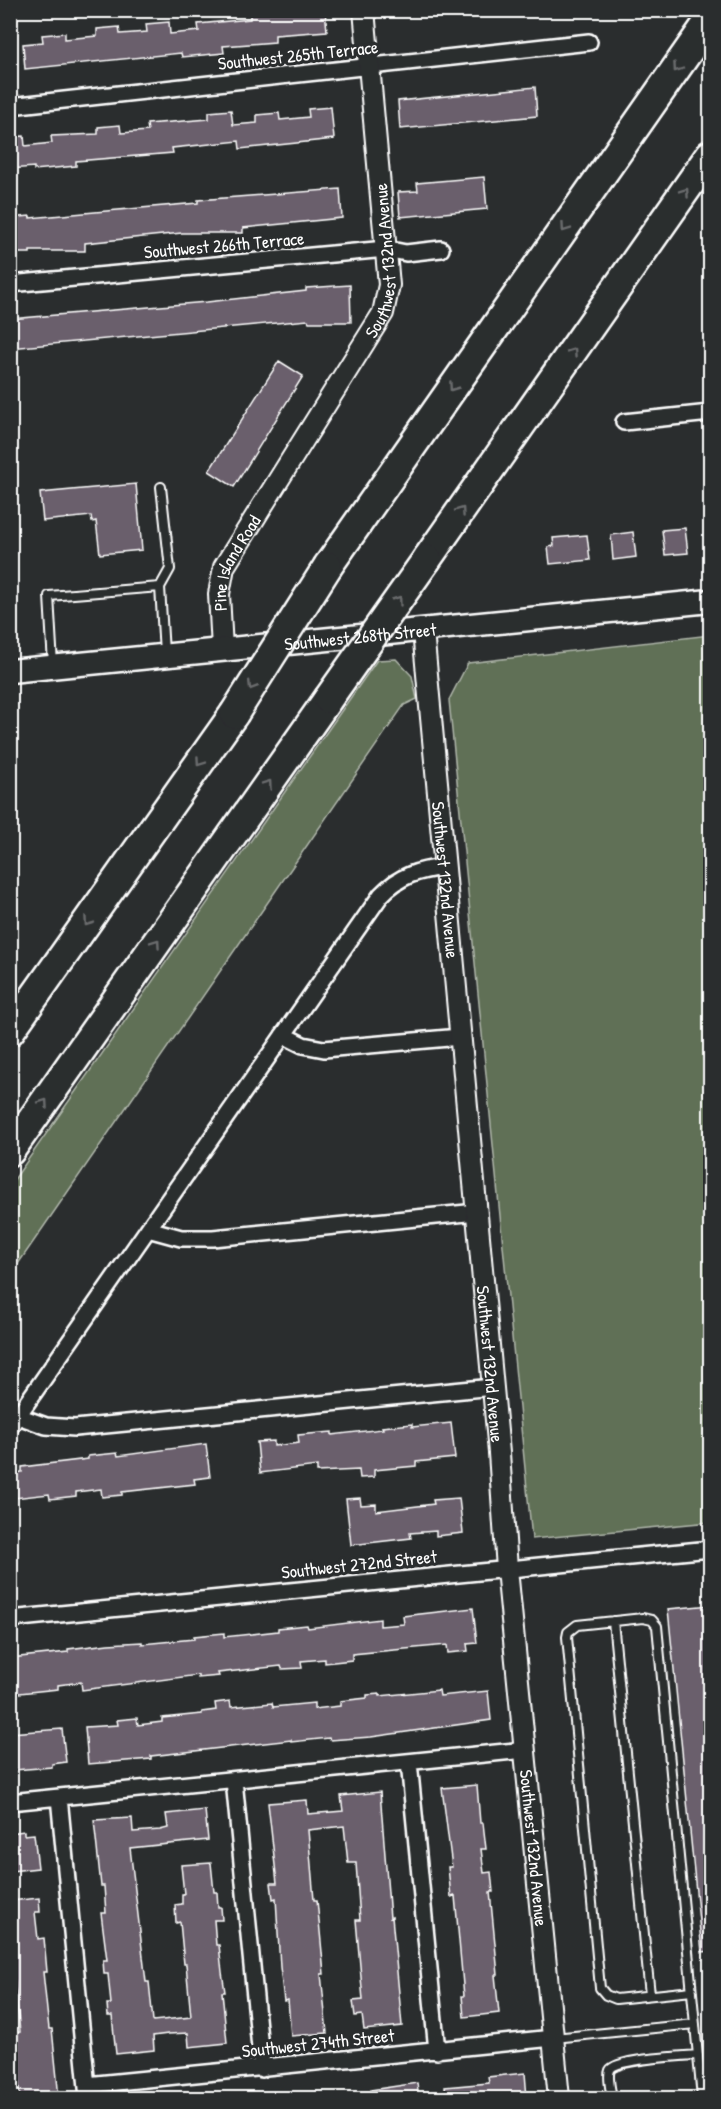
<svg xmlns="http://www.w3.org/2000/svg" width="721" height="2109" font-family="'Patrick Hand',sans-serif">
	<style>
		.green { fill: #606f57; stroke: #b0b7ab; stroke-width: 1.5 }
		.building { fill: #6b5e6c; stroke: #fff; stroke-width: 1.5 }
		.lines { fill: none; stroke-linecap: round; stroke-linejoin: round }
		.service-casing { stroke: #fff; stroke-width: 12 }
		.minor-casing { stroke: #fff; stroke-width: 20 }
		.tertiary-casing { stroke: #fff; stroke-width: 24 }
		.secondary-casing { stroke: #fff; stroke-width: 27 }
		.motorway-casing { stroke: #fff; stroke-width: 33 }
		.path { stroke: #fff; stroke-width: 3; stroke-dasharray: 4.5 4.5; stroke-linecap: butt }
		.service { stroke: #2a2d2e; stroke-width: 8 }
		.minor { stroke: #2a2d2e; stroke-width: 15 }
		.tertiary { stroke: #2a2d2e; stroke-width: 20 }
		.secondary { stroke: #2a2d2e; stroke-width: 22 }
		.motorway { stroke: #2a2d2e; stroke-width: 28 }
		.motorway-bridge-casing { stroke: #fff; stroke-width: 33; stroke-linecap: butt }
		.motorway-bridge { stroke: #2a2d2e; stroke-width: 28 }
		.oneway { stroke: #6a6c6d }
		.labels { text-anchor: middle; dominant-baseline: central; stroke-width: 6; stroke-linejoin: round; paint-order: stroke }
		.street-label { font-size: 18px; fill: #fff; stroke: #2a2d2e }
	</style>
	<rect width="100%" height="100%" fill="#2a2d2e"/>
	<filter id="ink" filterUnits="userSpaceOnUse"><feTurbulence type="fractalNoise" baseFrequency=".0167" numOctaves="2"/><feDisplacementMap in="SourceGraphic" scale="12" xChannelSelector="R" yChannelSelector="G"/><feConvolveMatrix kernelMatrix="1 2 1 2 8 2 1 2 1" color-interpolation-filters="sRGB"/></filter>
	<g filter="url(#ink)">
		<path class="green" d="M710 635V1522L532 1539 449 700 468 663Z
			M396 659 412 676 417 699 404 705 11 1274V1184L377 660Z"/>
		<path class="building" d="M262 10H325L327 31 275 35V42L223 46 224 53 182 57 181 53 25 69 23 44 43 42 42 35 65 33V39L97 36V29L119 27 120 34 147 32 146 24 169 22 170 34 199 31 198 24 250 19V12Z
			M535 87 537 116 400 129 398 101Z
			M331 107 334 139 240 149 239 141 172 148 173 153 76 161V166L34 170V167L10 169V137L24 136 25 146 52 143 51 136 98 134V127L120 125 121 133 148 131 147 124 209 119V112L231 110 233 125 257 123V115L279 113 280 120 309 117 308 109Z
			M484 177 487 209 400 217 398 192 418 191 417 183Z
			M340 189 342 218 243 228V233H182L85 243V251H30V253H10V218L30 216V218L95 212 198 203V200Z
			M350 285 351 322H309L308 320 10 348V319L207 302 306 291V288Z
			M279 361 303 376 234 487 209 471Z
			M136 484 142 550 100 554 96 521 92 522 91 516 43 521 40 493Z
			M685 528 688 553 665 555 662 530Z
			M633 532 636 557 613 560 611 535Z
			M587 535 590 560 550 564 548 547 554 546 553 538Z
			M451 1423 455 1458 416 1462V1466L374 1470V1477L360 1478 359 1470 317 1472V1466L260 1473 257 1442 274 1441V1446L299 1443 298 1435 332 1432V1435L383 1429 382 1427 412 1424V1427Z
			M206 1444 210 1477 194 1479 195 1484 122 1492V1495L102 1497 101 1489 76 1492V1496L50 1499 49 1494 14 1498 11 1473 22 1472V1467L88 1459V1456L117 1453 118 1456Z
			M360 1498 361 1505 376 1504V1511L434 1504 433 1500 459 1498 463 1533 436 1536V1531L410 1533 411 1538 351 1545 346 1499Z
			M711 1605V1951L702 1952 668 1609Z
			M473 1608 477 1643 467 1644 468 1651 448 1653 447 1645 352 1654V1660L325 1663V1659L301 1661 302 1668 282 1669 281 1666 218 1673 219 1676 198 1678V1675L82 1690 81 1682 58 1685V1689L10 1694V1658L68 1652V1649L108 1644 142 1642V1644L194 1639V1636L224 1633V1637L278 1631V1628L307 1625 308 1628 380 1619V1626L404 1624 403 1616Z
			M439 1690 440 1696 488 1691 491 1720 371 1737 330 1740 329 1738 291 1742V1740L151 1756V1759L88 1764 85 1727 118 1725 117 1720 137 1718 138 1725 162 1722V1718L202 1714V1712L216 1710 215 1703 230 1701 231 1707 272 1703 273 1707 314 1703V1709L340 1706V1701L367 1698V1695L380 1694V1696Z
			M62 1729 66 1762 52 1764V1767L14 1770V1768H10V1733Z
			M477 1785 480 1823H483L486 1849H481L484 1873 491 1872 493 1892H490L498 1975H495L499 2013 464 2017 462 1996H464L455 1896 451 1897 448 1867H452L442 1788Z
			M380 1792 390 1918 392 1917 402 2026 364 2030 362 2015 355 2016 353 2001 363 2000 356 1920H360L356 1863H348L344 1826 308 1830 314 1900H317L321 1942 324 1974H321L327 2033 291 2036 288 2000 284 2001 280 1967 276 1898 273 1899 271 1883H277L268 1803 307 1800 308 1814 343 1811 341 1796Z
			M205 1810 208 1840 130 1848 146 1982H149L153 2021 191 2017 186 1964H184L180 1922 176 1923 175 1905 182 1904V1894H184L181 1865 211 1863 214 1892H217L218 1907H221L222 1920H214L216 1945H219L222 1972 225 1992H222L227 2043 189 2047 188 2033 168 2034 153 2036 154 2050 116 2054 112 2016H108L107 2004H111L108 1974H104L103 1960H107L101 1913H106L104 1886H101L94 1820 132 1818 133 1832 160 1830 168 1828 166 1814Z
			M24 1831V1835L34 1834 38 1868 11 1871 10 1833Z
			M39 1898 40 1912H35L38 1939 44 1938 47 1972H43L49 2029H52L59 2098H20L17 2066H14L10 2035V2033L20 2032 14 1976H10V1901Z
			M525 2073 527 2098H446L445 2087 489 2083 488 2077Z
			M417 2083 419 2098H372L371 2090Z"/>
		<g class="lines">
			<g class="service-casing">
				<path id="service" d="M160 587 170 569 161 487
					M53 665 49 596 160 587 164 653
					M613 1621 650 1995
					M692 1991 616 1999 606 1995 600 1988 567 1637 568 1632 577 1625 643 1618 652 1620 657 1626 702 2098
					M554 2038 695 2024
					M612 2098C611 2091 607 2077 610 2070 615 2059 684 2056 698 2055"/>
			</g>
			<g class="minor-casing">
				<path id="minor" d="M10 106 589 42
					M10 284 386 249 406 253 441 249
					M624 422 710 413
					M283 1035 303 1045 324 1049 460 1037
					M148 1229 181 1238H213L477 1212
					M18 1416 46 1426 75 1428 493 1387
					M10 1427 381 895C400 875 419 870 445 867
					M10 1619 710 1549
					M409 1762 437 2051
					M234 1780 262 2069
					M59 1797 88 2098
					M10 1802 525 1750
					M87 2085 553 2038"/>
			</g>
			<g class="tertiary-casing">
				<g id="tertiary">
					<path id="s1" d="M423 631 499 1453 507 1569 559 2098"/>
					<path id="s2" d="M222 649 219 594 224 567 383 313 389 285 364 10"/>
				</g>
			</g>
			<g class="secondary-casing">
				<g id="secondary">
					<path id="s3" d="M10 671 710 601"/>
				</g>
			</g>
			<g class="motorway-casing">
				<path id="motorway" d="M427 559 710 155
					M328 566 710 20
					M10 1031 234 714
					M10 1151 328 699"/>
			</g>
			<path class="path" d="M635 2092 636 2098"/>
			<use href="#service" class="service"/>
			<use href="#minor" class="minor"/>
			<use href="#tertiary" class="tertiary"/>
			<use href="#secondary" class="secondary"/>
			<use href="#motorway" class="motorway"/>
			<g class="motorway-bridge-casing">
				<path id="motorway-bridge" d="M328 699 427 559
					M234 714 328 566"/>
			</g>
			<use href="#motorway-bridge" class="motorway-bridge"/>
		</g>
		<defs><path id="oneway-chevron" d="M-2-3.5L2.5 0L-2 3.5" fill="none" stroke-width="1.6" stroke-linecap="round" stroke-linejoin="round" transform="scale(1.5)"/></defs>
		<g class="oneway">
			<use href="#oneway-chevron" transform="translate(677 68) rotate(125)"/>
			<use href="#oneway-chevron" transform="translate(685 192) rotate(-55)"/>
			<use href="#oneway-chevron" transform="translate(565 228) rotate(125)"/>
			<use href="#oneway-chevron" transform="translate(573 352) rotate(-55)"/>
			<use href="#oneway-chevron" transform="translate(453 387) rotate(125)"/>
			<use href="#oneway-chevron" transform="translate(461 511) rotate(-55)"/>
			<use href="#oneway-chevron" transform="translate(398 600) rotate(-54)"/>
			<use href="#oneway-chevron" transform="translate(252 686) rotate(122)"/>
			<use href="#oneway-chevron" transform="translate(200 762) rotate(125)"/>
			<use href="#oneway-chevron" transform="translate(268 784) rotate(-55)"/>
			<use href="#oneway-chevron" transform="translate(88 922) rotate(125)"/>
			<use href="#oneway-chevron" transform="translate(156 943) rotate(-55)"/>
			<use href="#oneway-chevron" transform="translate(44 1103) rotate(-55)"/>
		</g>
	</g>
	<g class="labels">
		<g class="street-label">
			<text transform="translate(298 55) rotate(-6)">Southwest 265th Terrace</text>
			<text transform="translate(224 245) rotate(-5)">Southwest 266th Terrace</text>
			<text stroke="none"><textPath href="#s2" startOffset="434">Southwest 132nd Avenue</textPath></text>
			<text stroke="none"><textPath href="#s2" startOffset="90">Pine Island Road</textPath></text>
			<text stroke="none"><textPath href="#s3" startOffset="352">Southwest 268th Street</textPath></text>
			<text stroke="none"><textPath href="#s1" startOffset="250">Southwest 132nd Avenue</textPath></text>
			<text stroke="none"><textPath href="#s1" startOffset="736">Southwest 132nd Avenue</textPath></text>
			<text transform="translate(359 1564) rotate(-6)">Southwest 272nd Street</text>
			<text stroke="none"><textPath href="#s1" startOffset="1222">Southwest 132nd Avenue</textPath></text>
			<text transform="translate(318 2043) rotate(-6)">Southwest 274th Street</text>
		</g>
	</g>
	<rect width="721" height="2109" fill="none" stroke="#2a2d2e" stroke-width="36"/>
	<rect x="18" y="18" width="685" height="2073" fill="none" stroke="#fff" stroke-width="2" filter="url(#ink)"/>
</svg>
